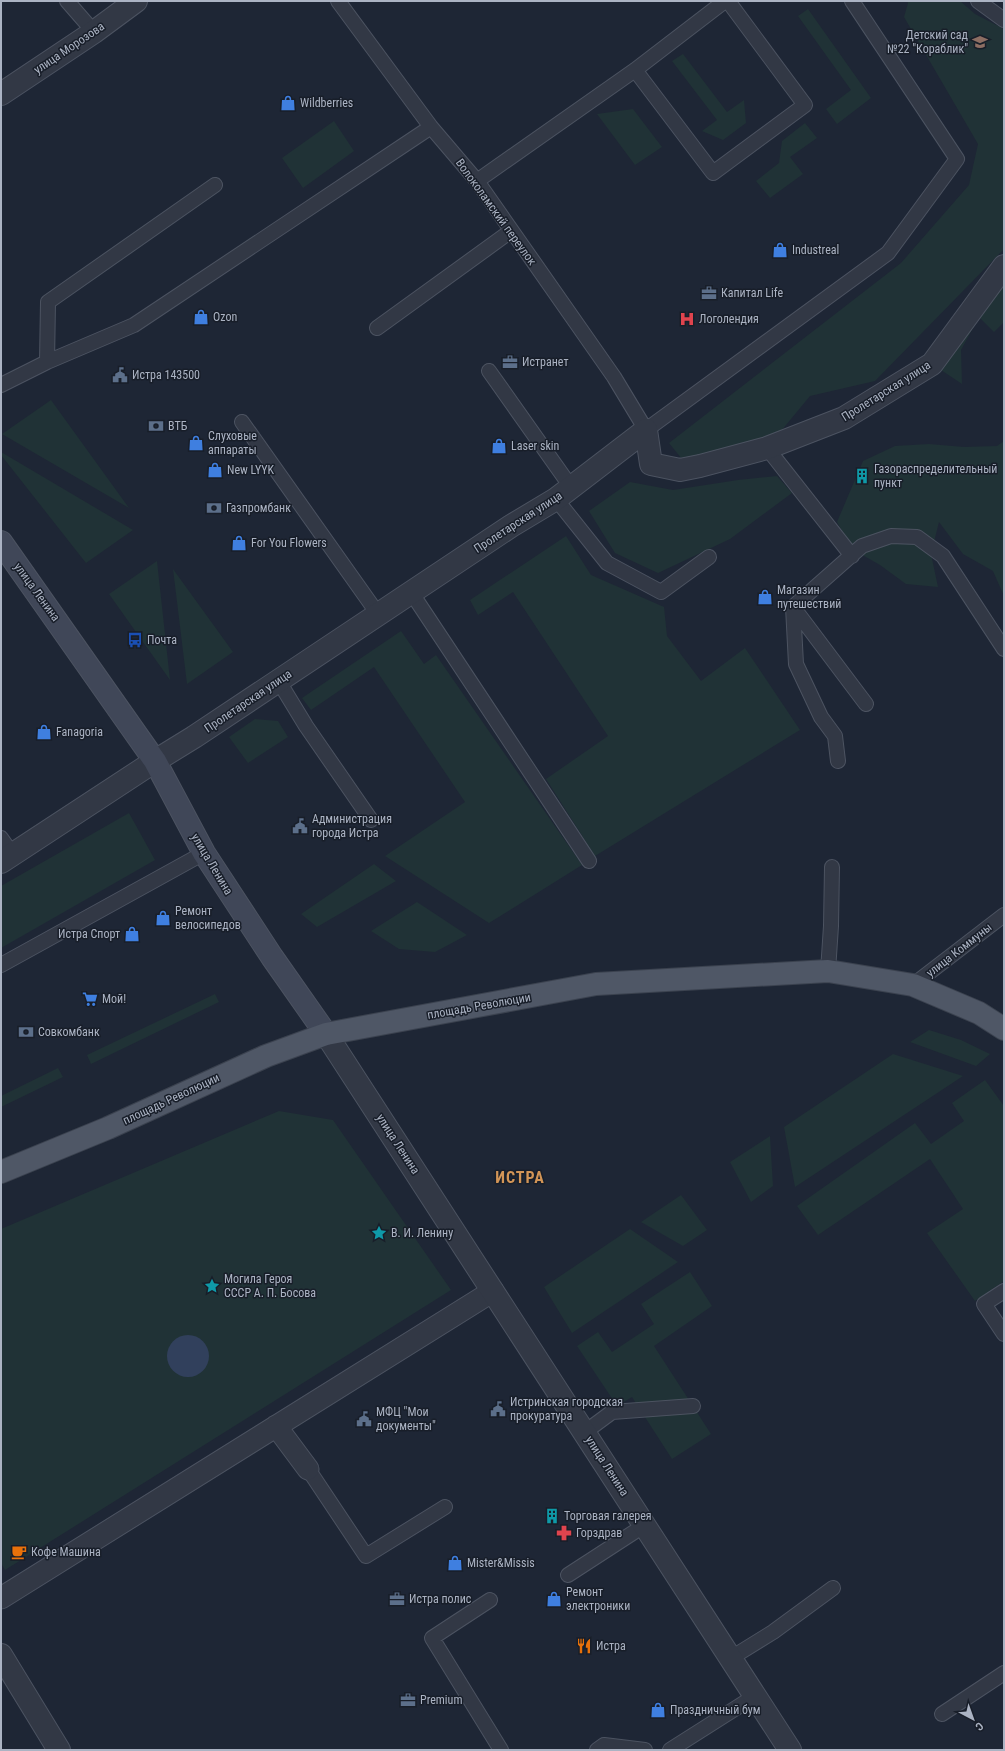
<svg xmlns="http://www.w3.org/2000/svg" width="1005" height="1751" font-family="'Roboto Condensed',sans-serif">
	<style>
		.green { fill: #203236 }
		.water { fill: #31405c }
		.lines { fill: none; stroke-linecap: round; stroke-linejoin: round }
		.service-casing { stroke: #4c5361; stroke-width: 16 }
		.pedestrian-casing { stroke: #4c5361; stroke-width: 23 }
		.minor-casing { stroke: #4c5361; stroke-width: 24 }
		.secondary-casing { stroke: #4c5361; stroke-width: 24 }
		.primary-casing { stroke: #3b424f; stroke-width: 24 }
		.service { stroke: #323845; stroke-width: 14 }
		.pedestrian { stroke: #323845; stroke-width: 21 }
		.minor { stroke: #323845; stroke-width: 22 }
		.secondary { stroke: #404758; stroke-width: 22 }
		.primary { stroke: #4f5766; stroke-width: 22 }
		.labels { text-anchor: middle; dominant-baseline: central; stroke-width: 3; stroke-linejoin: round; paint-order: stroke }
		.poi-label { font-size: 12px; fill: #abb3c3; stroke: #181e29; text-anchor: start }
		.street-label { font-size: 12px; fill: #abb3c3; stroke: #181e29 }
		.district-label { font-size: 16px; font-weight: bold; letter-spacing: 1px; fill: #d29557; stroke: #181e29 }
	</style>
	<rect width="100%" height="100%" fill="#1e2635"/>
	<path class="green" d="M907 1H960L975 14 1004 29V249L875 381 810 396 767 448 686 464 669 443 901 263 969 185 978 144 904 17 908 3Z
		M808 9 871 98 837 124 826 109 851 90 798 16Z
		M683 54 727 112 744 100 746 123 723 140 702 131 717 120 672 61Z
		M633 109 662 147 635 165 597 114Z
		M334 121 354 151 303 188 282 158Z
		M805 123 817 138 790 157 803 174 770 198 756 181 779 163 782 141Z
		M1004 266V322L994 332 979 317 961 350 962 384 932 364Z
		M51 400 129 508 2 434Z
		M1004 441V596L993 571 963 554 939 522 931 554 938 587 906 584 880 565 852 549 837 522 863 461 895 446 929 444 964 447 997 446Z
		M1 452 133 530 86 563 1 455Z
		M777 476 792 493 730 539 658 573 615 553 589 511 630 482 673 490 738 480Z
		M566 536 591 575 664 607 667 636 701 681 745 648 800 730 595 856 546 779 608 736 513 592 478 615 470 600Z
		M157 561 170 680 109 594Z
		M173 569 233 652 187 684Z
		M401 631 424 664 436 655 582 865 489 923 385 856 465 802 374 667 311 710 302 698Z
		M255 719 278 721 288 737 248 763 229 737Z
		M129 813 155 860 1 948V886Z
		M374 864 396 881 317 927 301 914Z
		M417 902 467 935 435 952 399 949 371 931Z
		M215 994 219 1002 91 1064 87 1055Z
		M929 1030 961 1040 990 1054 976 1066 910 1042Z
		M893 1054 963 1076 795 1187 784 1127Z
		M58 1068 63 1077 1 1107V1096Z
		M985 1080 1004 1106V1281L975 1301 927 1233 963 1209 930 1159 818 1235 797 1206 915 1123 931 1144 964 1121 952 1103Z
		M279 1111 333 1120 451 1290 5 1570 1 1563V1229Z
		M770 1136 773 1186 751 1202 730 1162Z
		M681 1195 707 1230 683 1246 641 1222Z
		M630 1229 678 1262 572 1333 544 1287Z
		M690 1272 712 1306 654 1346 711 1434 672 1459 632 1397 617 1406 577 1346 598 1332 612 1352 654 1324 641 1304Z"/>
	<path class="water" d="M167 1356a21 21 0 1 1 42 0a21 21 0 1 1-42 0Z"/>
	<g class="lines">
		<g class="service-casing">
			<path id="service" d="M67 1 94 32
				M338 1 431 127 477 181 614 377 646 430 888 253 957 159 852 1
				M978 1 1004 20
				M635 70 713 173 805 105 728 1
				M477 181 635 70 725 1
				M377 328 511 231
				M47 362 48 302 215 185
				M489 371 571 487
				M1 385 47 362 134 325 431 127
				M242 422 378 614
				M767 448 852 556
				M556 499 607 563 661 592 709 557
				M411 592 589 861
				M793 607 866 704
				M278 680 306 726 371 820
				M838 761 835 736 821 717 796 664 793 607 862 546 891 536 917 537 943 556 1004 649
				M1 838 13 855
				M1 965 204 853
				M828 971 831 926 832 867
				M913 985 1004 915
				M1004 1291 984 1304 1004 1334
				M585 1432 612 1412 693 1406
				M308 1469 366 1556 445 1507
				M568 1575 645 1525
				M490 1600 432 1638 501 1750
				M731 1658 773 1632 833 1588
				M942 1714 1004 1673
				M597 1750 604 1745 645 1750
				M670 1750 755 1696"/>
		</g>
		<g class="pedestrian-casing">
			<path id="pedestrian" d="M276 1426 308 1469
				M1 1598 493 1291"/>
		</g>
		<g class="minor-casing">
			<path id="minor" d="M1 94 94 32 136 1
				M1 862 155 761 194 737 511 526 556 499 646 430 651 464 680 470 700 466 767 448 844 418 932 364 1004 266
				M326 1034 790 1750
				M1 1655 59 1750"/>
		</g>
		<g class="secondary-casing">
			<path id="secondary" d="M1 542 155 761 204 853 272 957 326 1034"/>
		</g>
		<g class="primary-casing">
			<path id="primary" d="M1 1172 108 1128 266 1056 326 1034 596 984 828 971 913 985 979 1013 1004 1029"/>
		</g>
		<use href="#service" class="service"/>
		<use href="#pedestrian" class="pedestrian"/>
		<use href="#minor" class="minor"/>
		<use href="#secondary" class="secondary"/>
		<use href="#primary" class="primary"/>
	</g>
	<defs>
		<g id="school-bare" transform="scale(1.2)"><path d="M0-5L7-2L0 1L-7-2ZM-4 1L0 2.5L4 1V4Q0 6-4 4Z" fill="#8d6e63" stroke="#181e29" stroke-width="2.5" paint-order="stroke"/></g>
		<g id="shop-bare" transform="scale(1.2)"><path d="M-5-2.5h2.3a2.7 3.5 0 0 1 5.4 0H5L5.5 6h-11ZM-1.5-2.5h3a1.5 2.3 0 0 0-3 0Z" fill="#3f7fe0" stroke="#181e29" stroke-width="2.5" paint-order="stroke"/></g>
		<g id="office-bare" transform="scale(1.2)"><path d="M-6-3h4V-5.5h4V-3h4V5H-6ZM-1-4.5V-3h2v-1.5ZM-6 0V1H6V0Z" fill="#5c6f8a" stroke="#181e29" stroke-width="2.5" paint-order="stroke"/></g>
		<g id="hospital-bare" transform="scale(1.2)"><path d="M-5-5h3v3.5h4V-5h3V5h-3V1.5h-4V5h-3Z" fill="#e0444e" stroke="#181e29" stroke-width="2.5" paint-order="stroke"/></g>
		<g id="civic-bare" transform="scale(1.2)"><path d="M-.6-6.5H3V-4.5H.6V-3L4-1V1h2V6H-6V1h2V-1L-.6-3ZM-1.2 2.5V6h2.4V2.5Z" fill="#5c6f8a" stroke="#181e29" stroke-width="2.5" paint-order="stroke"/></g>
		<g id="bank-bare" transform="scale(1.2)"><path d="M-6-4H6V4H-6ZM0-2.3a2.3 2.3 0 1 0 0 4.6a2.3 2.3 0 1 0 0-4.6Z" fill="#5c6f8a" stroke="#181e29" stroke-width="2.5" paint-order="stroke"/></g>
		<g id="building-bare" transform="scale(1.2)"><path d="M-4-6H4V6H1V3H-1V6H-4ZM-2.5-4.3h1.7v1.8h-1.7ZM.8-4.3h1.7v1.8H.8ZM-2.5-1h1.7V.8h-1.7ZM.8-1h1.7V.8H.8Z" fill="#0f9aa8" stroke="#181e29" stroke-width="2.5" paint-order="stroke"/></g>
		<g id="bus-bare" transform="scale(1.2)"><path d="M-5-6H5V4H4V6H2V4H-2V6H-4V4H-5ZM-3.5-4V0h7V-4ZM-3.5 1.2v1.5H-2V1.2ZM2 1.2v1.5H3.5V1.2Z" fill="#1a4fb4" stroke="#181e29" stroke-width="2.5" paint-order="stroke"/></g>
		<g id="supermarket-bare" transform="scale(1.2)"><path d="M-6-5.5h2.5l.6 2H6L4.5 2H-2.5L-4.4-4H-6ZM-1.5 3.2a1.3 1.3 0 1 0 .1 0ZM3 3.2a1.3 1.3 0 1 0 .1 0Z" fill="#3f7fe0" stroke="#181e29" stroke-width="2.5" paint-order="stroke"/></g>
		<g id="sight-bare" transform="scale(1.2)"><path d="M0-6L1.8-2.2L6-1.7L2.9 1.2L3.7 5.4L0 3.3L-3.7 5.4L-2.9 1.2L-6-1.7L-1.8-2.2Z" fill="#0f9aa8" stroke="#181e29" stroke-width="2.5" paint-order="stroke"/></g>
		<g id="pharmacy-bare" transform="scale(1.2)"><path d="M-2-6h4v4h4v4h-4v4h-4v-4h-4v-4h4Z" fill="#e0444e" stroke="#181e29" stroke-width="2.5" paint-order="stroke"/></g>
		<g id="cafe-bare" transform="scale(1.2)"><path d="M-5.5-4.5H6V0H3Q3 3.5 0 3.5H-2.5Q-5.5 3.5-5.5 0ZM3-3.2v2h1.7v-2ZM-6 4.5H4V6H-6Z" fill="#e8710a" stroke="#181e29" stroke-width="2.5" paint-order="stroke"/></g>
		<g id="restaurant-bare" transform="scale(1.2)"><path d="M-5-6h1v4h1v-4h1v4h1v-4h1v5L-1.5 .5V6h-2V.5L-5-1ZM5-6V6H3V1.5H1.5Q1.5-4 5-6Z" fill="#e8710a" stroke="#181e29" stroke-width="2.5" paint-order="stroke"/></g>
	</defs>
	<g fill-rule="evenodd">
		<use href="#school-bare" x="980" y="42"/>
		<use href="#shop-bare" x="288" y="103"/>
		<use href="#shop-bare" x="780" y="250"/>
		<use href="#office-bare" x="709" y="293"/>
		<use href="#shop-bare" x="201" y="317"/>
		<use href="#hospital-bare" x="687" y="319"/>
		<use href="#office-bare" x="510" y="362"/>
		<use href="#civic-bare" x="120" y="375"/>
		<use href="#bank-bare" x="156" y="426"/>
		<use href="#shop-bare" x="196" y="443"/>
		<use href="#shop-bare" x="499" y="446"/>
		<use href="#shop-bare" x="215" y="470"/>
		<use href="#building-bare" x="862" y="476"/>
		<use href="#bank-bare" x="214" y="508"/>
		<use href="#shop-bare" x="239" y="543"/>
		<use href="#shop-bare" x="765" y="597"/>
		<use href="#bus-bare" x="135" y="640"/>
		<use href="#shop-bare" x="44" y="732"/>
		<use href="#civic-bare" x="300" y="826"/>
		<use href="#shop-bare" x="163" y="918"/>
		<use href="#shop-bare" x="132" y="934"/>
		<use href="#supermarket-bare" x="90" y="999"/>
		<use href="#bank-bare" x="26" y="1032"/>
		<use href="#sight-bare" x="379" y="1233"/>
		<use href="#sight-bare" x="212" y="1286"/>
		<use href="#civic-bare" x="498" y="1409"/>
		<use href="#civic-bare" x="364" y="1419"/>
		<use href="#building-bare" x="552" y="1516"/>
		<use href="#pharmacy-bare" x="564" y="1533"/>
		<use href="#cafe-bare" x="19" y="1552"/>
		<use href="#shop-bare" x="455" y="1563"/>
		<use href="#office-bare" x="397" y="1599"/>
		<use href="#shop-bare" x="554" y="1599"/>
		<use href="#restaurant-bare" x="584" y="1646"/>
		<use href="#office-bare" x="408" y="1700"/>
		<use href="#shop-bare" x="658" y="1710"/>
	</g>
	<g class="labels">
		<g class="poi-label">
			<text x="968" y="35" text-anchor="end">Детский сад<tspan x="968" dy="14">№22 "Кораблик"</tspan></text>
			<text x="300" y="103">Wildberries</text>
			<text x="792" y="250">Industreal</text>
			<text x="721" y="293">Капитал Life</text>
			<text x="213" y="317">Ozon</text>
			<text x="699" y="319">Логолендия</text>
			<text x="522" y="362">Истранет</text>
			<text x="132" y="375">Истра 143500</text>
			<text x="168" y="426">ВТБ</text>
			<text x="208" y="436">Слуховые<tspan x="208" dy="14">аппараты</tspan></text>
			<text x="511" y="446">Laser skin</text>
			<text x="874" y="469">Газораспределительный<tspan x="874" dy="14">пункт</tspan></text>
			<text x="227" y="470">New LYYK</text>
			<text x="226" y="508">Газпромбанк</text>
			<text x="251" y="543">For You Flowers</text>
			<text x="777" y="590">Магазин<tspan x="777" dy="14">путешествий</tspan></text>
			<text x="147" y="640">Почта</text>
			<text x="56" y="732">Fanagoria</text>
			<text x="312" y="819">Администрация<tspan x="312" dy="14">города Истра</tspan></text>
			<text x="175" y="911">Ремонт<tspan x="175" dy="14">велосипедов</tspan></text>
			<text x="120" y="934" text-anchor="end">Истра Спорт</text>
			<text x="102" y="999">Мой!</text>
			<text x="38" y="1032">Совкомбанк</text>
			<text x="391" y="1233">В. И. Ленину</text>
			<text x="224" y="1279">Могила Героя<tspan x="224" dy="14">СССР А. П. Босова</tspan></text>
			<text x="510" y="1402">Истринская городская<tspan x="510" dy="14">прокуратура</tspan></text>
			<text x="376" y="1412">МФЦ "Мои<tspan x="376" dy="14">документы"</tspan></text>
			<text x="564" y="1516">Торговая галерея</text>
			<text x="576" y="1533">Горздрав</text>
			<text x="31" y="1552">Кофе Машина</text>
			<text x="467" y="1563">Mister&amp;Missis</text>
			<text x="566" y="1592">Ремонт<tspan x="566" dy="14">электроники</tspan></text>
			<text x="409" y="1599">Истра полис</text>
			<text x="596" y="1646">Истра</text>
			<text x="420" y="1700">Premium</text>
			<text x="670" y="1710">Праздничный бум</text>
		</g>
		<g class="street-label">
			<text transform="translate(69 48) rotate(-34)">улица Морозова</text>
			<text transform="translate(496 212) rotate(54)">Волоколамский переулок</text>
			<text transform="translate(886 391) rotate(-32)">Пролетарская улица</text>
			<text transform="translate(518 522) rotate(-33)">Пролетарская улица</text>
			<text transform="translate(37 592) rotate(54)">улица Ленина</text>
			<text transform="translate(248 701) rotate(-34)">Пролетарская улица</text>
			<text transform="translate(212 864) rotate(59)">улица Ленина</text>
			<text transform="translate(959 950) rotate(-38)">улица Коммуны</text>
			<text transform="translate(479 1006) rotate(-10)">площадь Революции</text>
			<text transform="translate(171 1099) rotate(-25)">площадь Революции</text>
			<text transform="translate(398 1144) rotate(57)">улица Ленина</text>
			<text transform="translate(607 1466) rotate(57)">улица Ленина</text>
		</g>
		<g class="district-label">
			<text x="520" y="1177">ИСТРА</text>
		</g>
	</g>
	<rect width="1005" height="1751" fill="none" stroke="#abb3c3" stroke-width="4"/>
	<g transform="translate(973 1719) rotate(139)" stroke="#181e29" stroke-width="3" paint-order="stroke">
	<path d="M0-3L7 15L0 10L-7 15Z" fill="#abb3c3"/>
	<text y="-6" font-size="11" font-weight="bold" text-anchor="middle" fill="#abb3c3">С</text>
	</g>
</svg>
